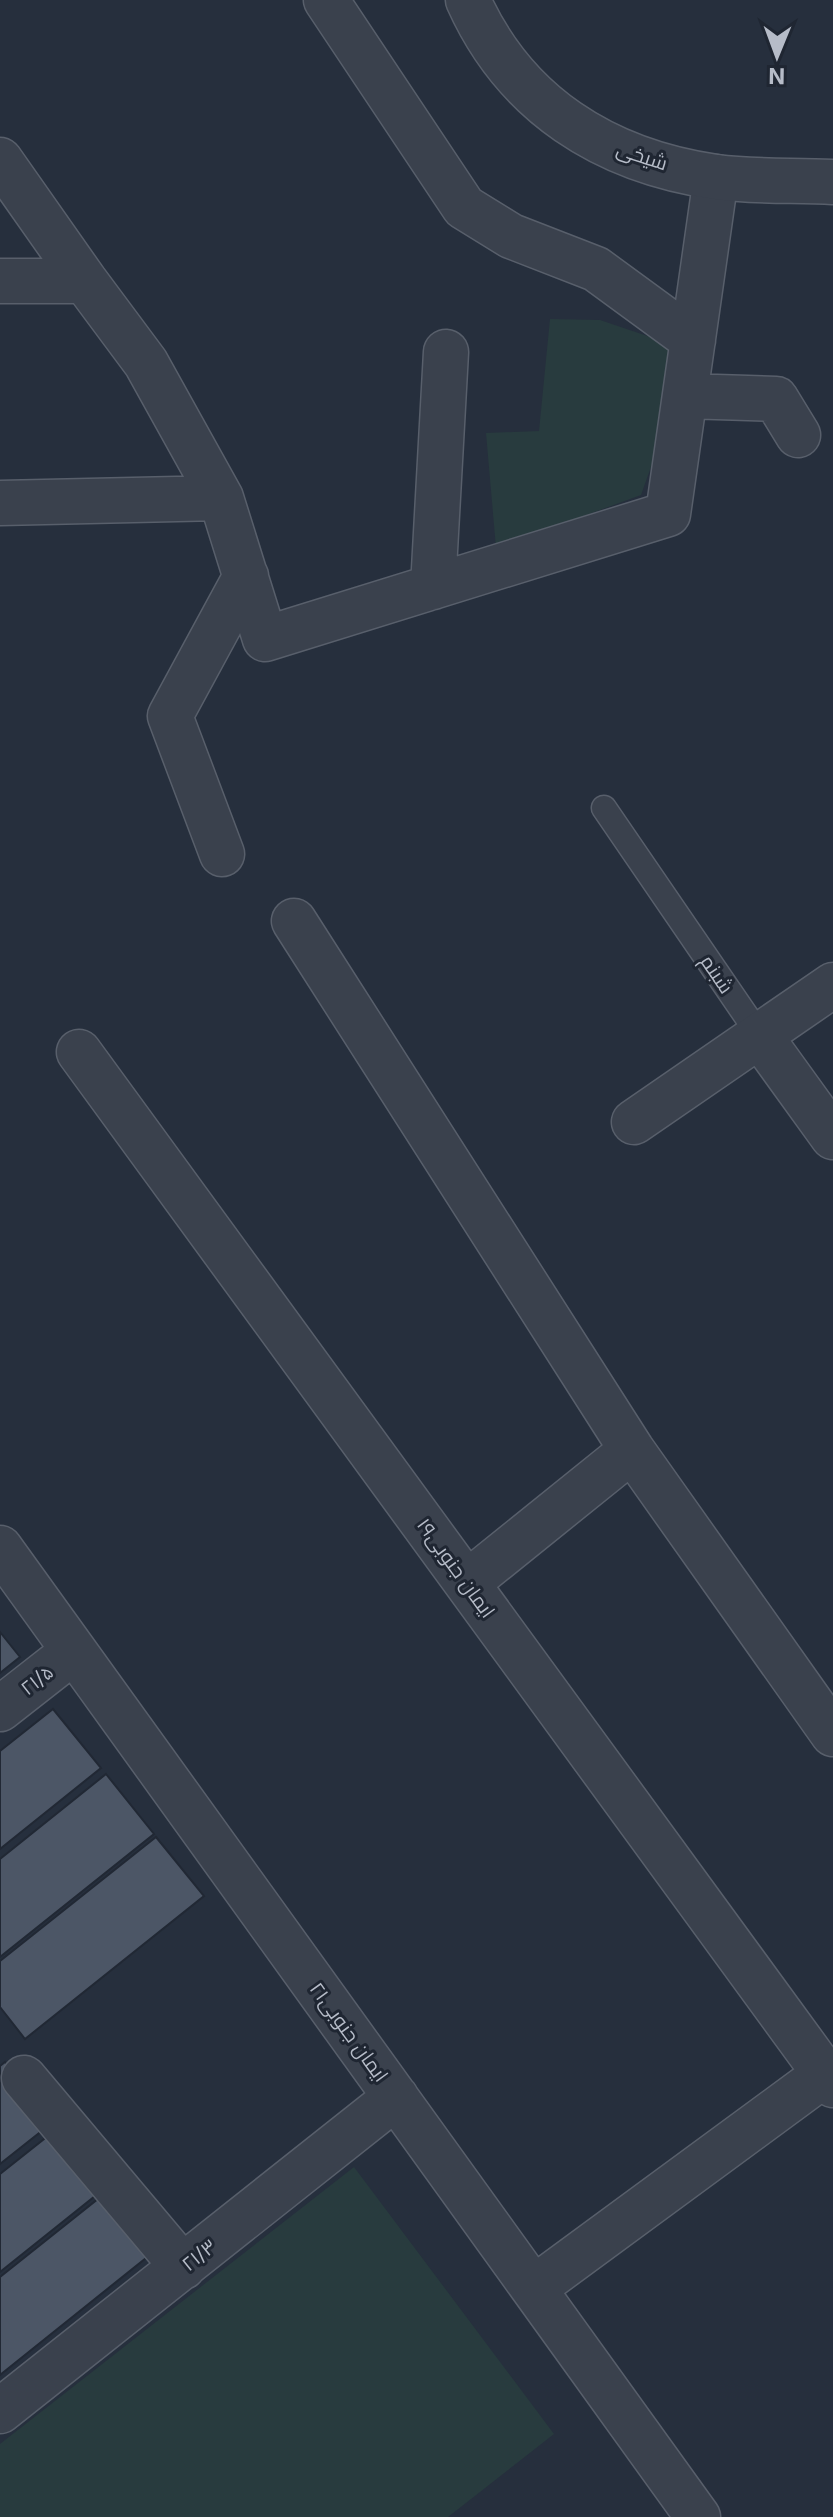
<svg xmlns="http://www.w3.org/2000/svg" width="833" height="2517" font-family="Inter,Cairo,sans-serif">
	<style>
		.green { fill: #283b3e }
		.building { fill: #4c5666; stroke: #212834; stroke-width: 2 }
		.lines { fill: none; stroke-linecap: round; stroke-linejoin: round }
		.service-casing { stroke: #585f6b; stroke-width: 27 }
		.minor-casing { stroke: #585f6b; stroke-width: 47 }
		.tertiary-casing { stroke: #585f6b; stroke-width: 47 }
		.service { stroke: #3a414d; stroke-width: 24 }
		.minor { stroke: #3a414d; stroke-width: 44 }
		.tertiary { stroke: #3a414d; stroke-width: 44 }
		.labels { text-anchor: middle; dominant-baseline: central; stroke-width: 6; stroke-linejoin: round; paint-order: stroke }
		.street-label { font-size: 20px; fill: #b6bcc8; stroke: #1f2632 }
	</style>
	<rect width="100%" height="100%" fill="#262f3d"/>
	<path class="green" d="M550 319 600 320 671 344 658 447 641 495 496 548 486 433 539 431Z
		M354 2167 554 2434 448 2517H0V2444Z"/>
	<path class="building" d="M0 1632 20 1657 0 1673Z
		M53 1709 101 1768 0 1849V1751Z
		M106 1774 154 1834 0 1957V1859Z
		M156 1837 204 1896 25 2039 0 2007V1961Z
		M5 2062 53 2122 0 2164V2066Z
		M58 2128 105 2188 0 2272V2174Z
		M108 2191 156 2250 0 2375V2277Z"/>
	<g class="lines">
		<g class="service-casing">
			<path id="service" d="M604 808 760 1036"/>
		</g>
		<g class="minor-casing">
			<path id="minor" d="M326 0 464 207 511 236 596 269 693 340
				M0 160 85 281 146 363 221 498 265 639 668 514 716 177
				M0 281H85
				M685 396 776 399 798 435
				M0 503 221 498
				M433 587 446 352
				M222 854 170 716 246 576
				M294 921 632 1450 833 1734
				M760 1036 833 1137
				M79 1052 833 2085
				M634 1122 833 985
				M0 1548 698 2517
				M467 1583 632 1450
				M0 1709 74 1651
				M24 2078 183 2267
				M534 2288 825 2074
				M0 2411 396 2097"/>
		</g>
		<g class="tertiary-casing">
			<path id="tertiary" d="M468 0C515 105 605 161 716 177 754 182 795 180 833 182"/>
		</g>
		<use href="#service" class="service"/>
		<use href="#minor" class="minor"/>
		<use href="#tertiary" class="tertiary"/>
	</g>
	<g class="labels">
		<g class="street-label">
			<text transform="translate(642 156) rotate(18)">شیخی</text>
			<text transform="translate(717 974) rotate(56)">شبنم</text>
			<text transform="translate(456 1568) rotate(54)">ایمان جنوبی۱۹</text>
			<text transform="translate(37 1680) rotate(-38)">۲۱/۵</text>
			<text transform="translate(349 2032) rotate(54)">ایمان جنوبی۲۱</text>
			<text transform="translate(199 2255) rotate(-39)">۲۱/۳</text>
		</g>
	</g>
	<g transform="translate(777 56) rotate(181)" stroke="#1f2632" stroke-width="6" paint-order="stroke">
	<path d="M0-6L14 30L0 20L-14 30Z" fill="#b6bcc8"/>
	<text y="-12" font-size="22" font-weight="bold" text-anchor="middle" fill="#b6bcc8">N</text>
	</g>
</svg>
